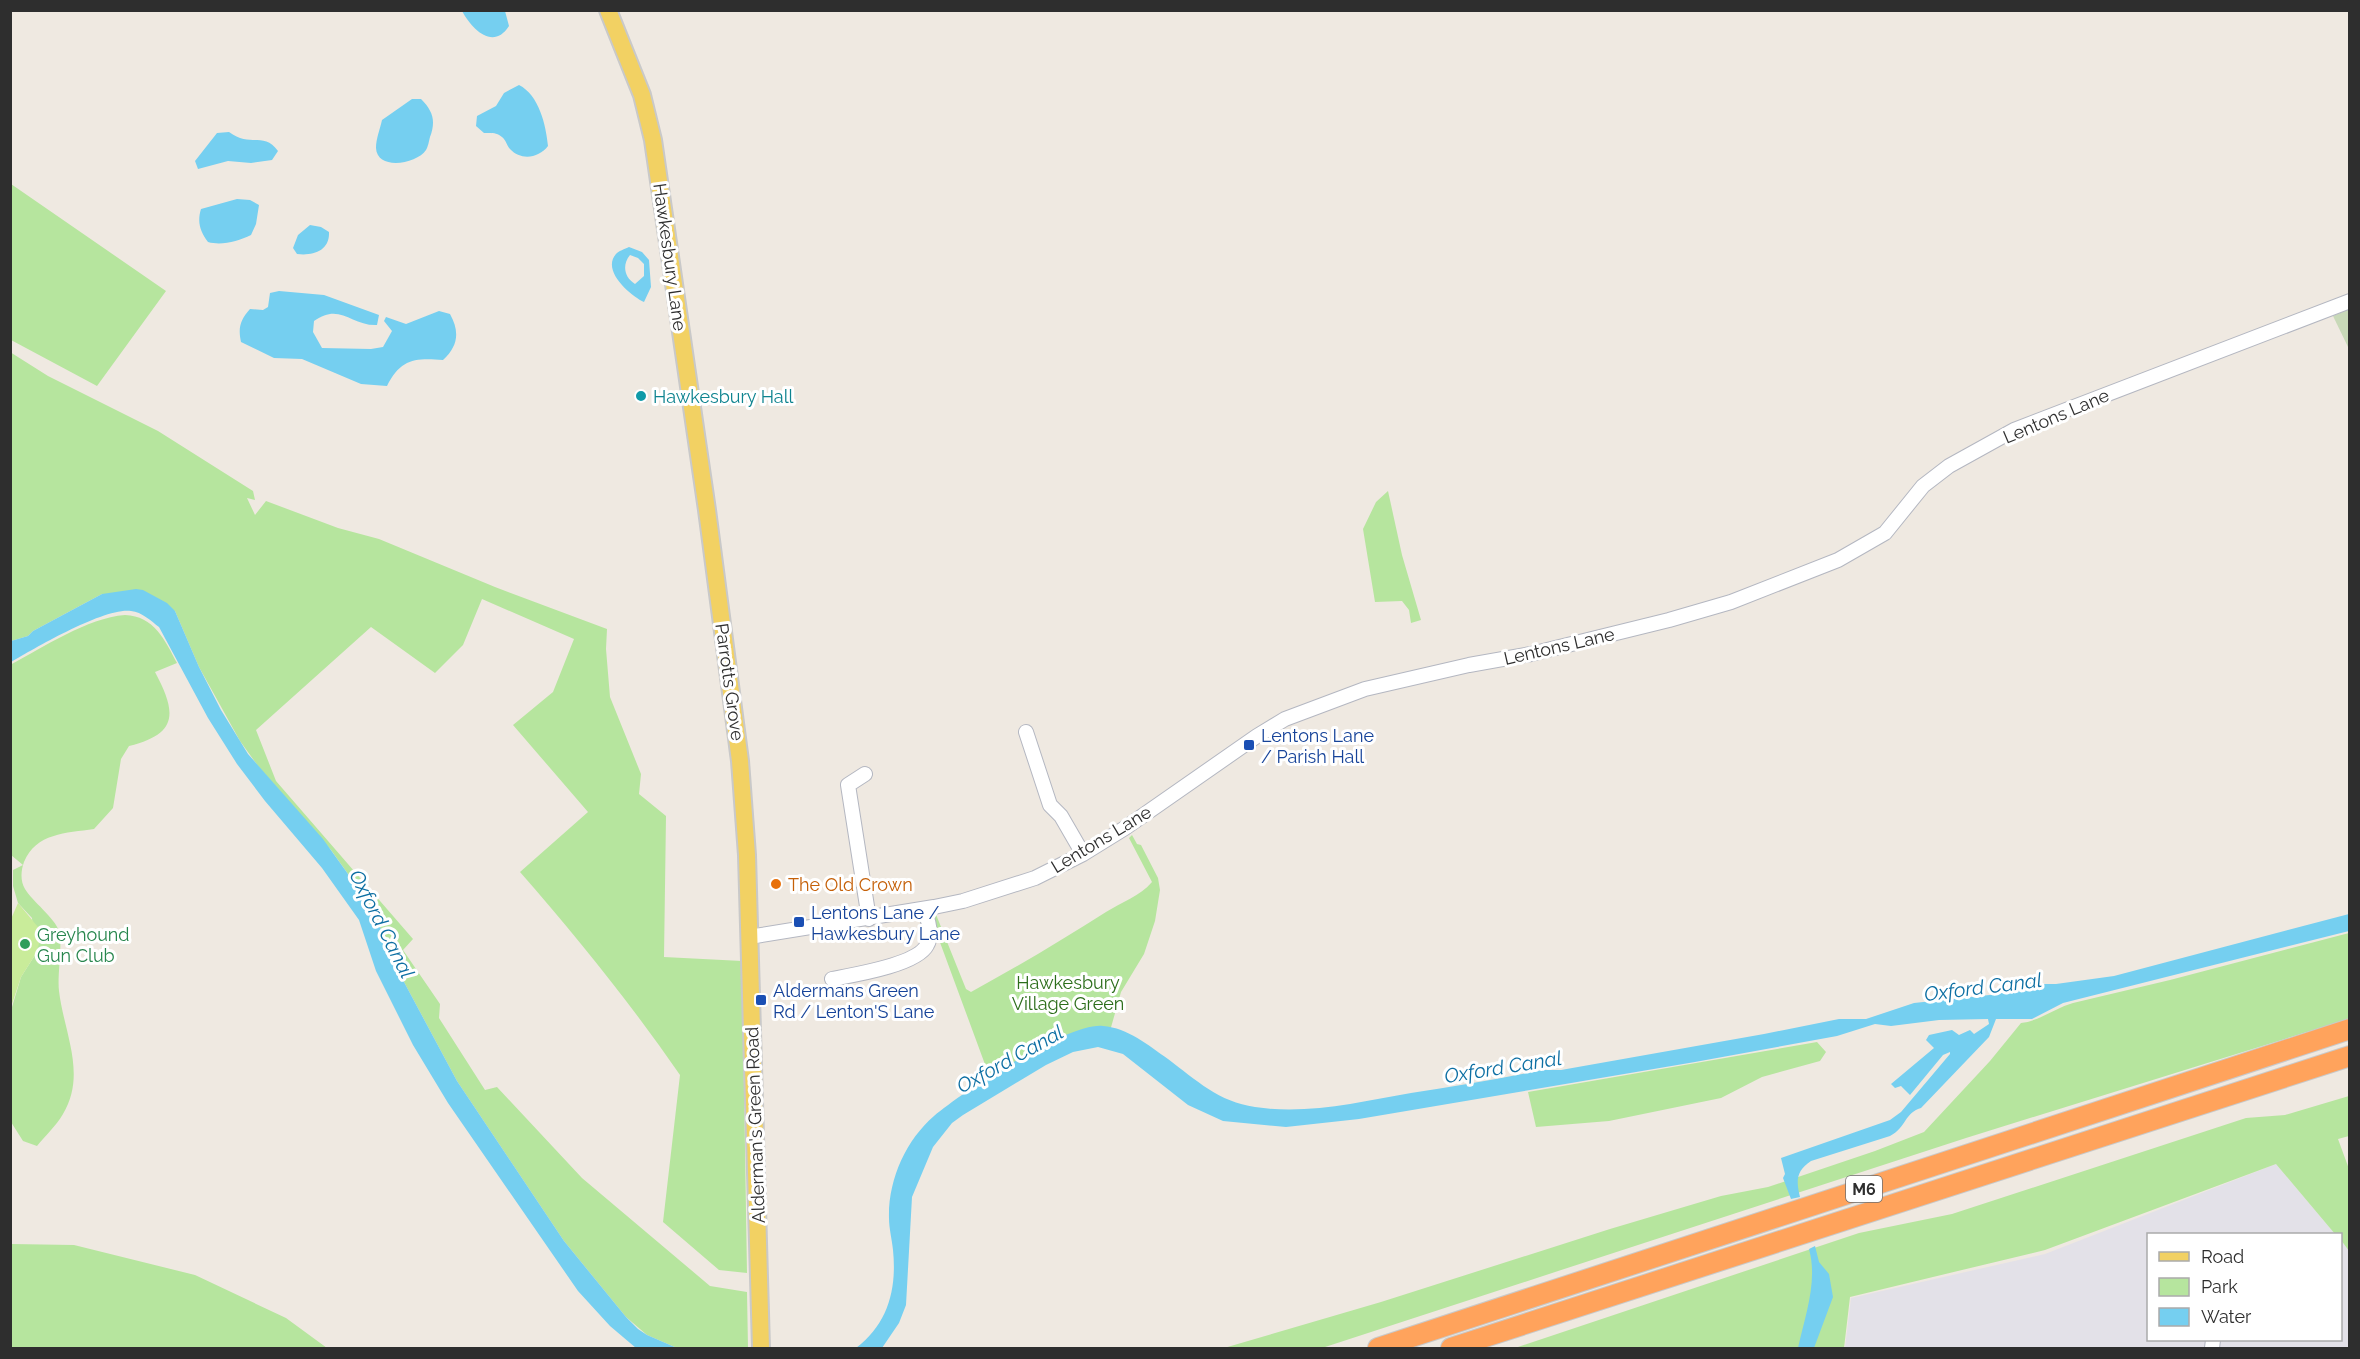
<svg xmlns="http://www.w3.org/2000/svg" width="2360" height="1359" font-family="Raleway,sans-serif">
	<style>
		.industrial { fill: #e3e1e8 }
		.green { fill: #b6e59e }
		.cemetery { fill: #c8d9b8 }
		.pitch { fill: #c9ec9a }
		.water { fill: #75cff0; fill-rule: evenodd }
		.lines { fill: none; stroke-linecap: round; stroke-linejoin: round }
		.minor-casing { stroke: #b4b7c1; stroke-width: 16 }
		.major-casing { stroke: #c9c9c9; stroke-width: 20 }
		.highway-casing { stroke: #c9c9c9; stroke-width: 22 }
		.minor { stroke: #fff; stroke-width: 14 }
		.major { stroke: #f2d163; stroke-width: 16 }
		.highway { stroke: #ffa35c; stroke-width: 20 }
		.culture-dot { fill: #0f9aa8; stroke: #fff; stroke-width: 2 }
		.transit-dot { fill: #1a4fb4; stroke: #fff; stroke-width: 2 }
		.food-dot { fill: #e8710a; stroke: #fff; stroke-width: 2 }
		.leisure-dot { fill: #2e9e5b; stroke: #fff; stroke-width: 2 }
		.labels { text-anchor: middle; dominant-baseline: central; stroke-width: 6; stroke-linejoin: round; paint-order: stroke }
		.shield { fill: #fff; stroke: #6d6d6d; stroke-width: 1.5 }
		.shield-label { font-size: 16px; font-weight: bold; fill: #2e2e2e }
		.street-label { font-size: 18px; fill: #2e2e2e; stroke: #fff }
		.culture-label { font-size: 18px; fill: #0d838f; stroke: #fff; text-anchor: start }
		.transit-label { font-size: 18px; fill: #164399; stroke: #fff; text-anchor: start }
		.food-label { font-size: 18px; fill: #c56008; stroke: #fff; text-anchor: start }
		.leisure-label { font-size: 18px; fill: #27864d; stroke: #fff; text-anchor: start }
		.park-label { font-size: 18px; fill: #2c6e1b; stroke: #fff }
		.water-label { font-size: 20px; font-style: italic; fill: #0d6fa3; stroke: #fff }
	</style>
	<rect width="100%" height="100%" fill="#efe9e1"/>
	<path class="industrial" d="M2276 1164 2335 1234H2148V1340H2340L2341 1240 2349 1251V1348H1845L1851 1298 2045 1254Z"/>
	<path class="green" d="M11 184 166 291 97 386 11 340Z
		M10 352 48 376 158 431 253 491 255 500 247 498 255 515 266 501 338 528 379 539 495 587 607 629 606 649 610 697 641 774 639 794 666 816 664 957 742 961 747 1273 719 1270 663 1222 680 1075C631 1004 577 937 520 872L588 812 513 725 553 692 574 639 482 599 463 645 435 673 371 627 256 730 276 781 413 939 403 950 440 1004 439 1018 485 1090 497 1087 582 1178 710 1286 747 1292 748 1348H677L647 1335 626 1317 564 1241 457 1081 404 982 379 925 358 888 331 850 258 766 240 741 199 667 175 611 102 594 33 631 28 636 11 641Z
		M1388 491 1402 555 1421 620 1411 623 1409 610 1402 601 1375 602 1363 529 1376 502Z
		M125 615C154 616 165 640 177 663L155 672C177 713 178 734 129 746L121 759 113 808 94 829C66 833 36 833 24 862 21 870 20 881 25 889 32 901 55 918 59 931 63 942 57 976 59 991 64 1033 87 1074 63 1114 56 1126 45 1136 37 1146L23 1141 11 1122 12 1007 21 977 35 955 32 918 18 903 13 886V870L23 865 11 855 10 665C44 647 87 618 125 615Z
		M1132 835 1137 844 1141 845 1158 878 1160 890 1155 921 1144 954 1121 992 1108 1038 1102 1037 993 1086 931 918 935 912 966 989 971 992C1017 967 1062 940 1106 912 1122 902 1140 896 1152 882L1129 838Z
		M2349 933V1019L1966 1138 1322 1348H1224L1381 1302 1610 1229 1721 1196 1768 1187 1875 1151 1924 1132 1990 1061 2021 1023C2040 1021 2055 1008 2073 1003L2170 980Z
		M1817 1042 1826 1052 1820 1061 1762 1077 1721 1098 1609 1121 1536 1127 1528 1092Z
		M2349 1096V1136L2338 1139 2349 1169V1251L2341 1240 2340 1234H2335L2276 1164 2045 1250 1850 1297 1844 1348H1515L1859 1233 1952 1214 2246 1118 2285 1115Z
		M11 1244 74 1245 195 1275 286 1318 327 1348H11Z"/>
	<path class="cemetery" d="M2349 309V349L2333 316Z"/>
	<path class="pitch" d="M18 903 43 933 35 955 21 977 11 1007V919Z"/>
	<path class="water" d="M462 11H505L509 26C493 51 472 29 462 11Z
		M519 85C539 95 546 125 548 146 539 158 521 161 510 149 507 146 506 140 502 137 497 132 490 133 484 133L476 126 477 116 496 106 504 93Z
		M412 99H421C433 111 436 121 430 137 429 141 428 147 426 150 417 164 377 171 376 148 376 139 380 129 382 120Z
		M229 132C250 148 264 131 278 151L272 160 251 163 228 161 198 169 195 161 217 133Z
		M237 199 250 200 259 205 256 224 251 235C238 241 222 246 208 242 200 231 197 222 201 209Z
		M310 225 321 227 329 232C330 251 313 256 297 254L293 248 298 235Z
		M629 247 642 252 649 260 651 287 644 302C631 296 601 271 616 254 618 251 625 249 629 247ZM630 255 638 258 644 264V276L635 284C624 277 622 265 630 255Z
		M279 291 324 295 379 315 377 325C351 326 340 302 314 321L313 332 322 348 371 349 383 347 392 331 384 321 386 317 406 324 439 311 450 314C460 332 458 346 443 360 414 358 401 359 387 386L361 384 302 359 274 358 241 342C238 328 240 320 250 309L263 310 268 307 270 293Z
		M136 589 143 590 167 603 175 611 199 667 221 710 248 754 323 839 358 888 379 925 404 982 457 1081 564 1241 626 1317 638 1329 647 1335 677 1348H636L610 1326 578 1291 448 1103 413 1045 376 971 359 920 322 868 265 801 237 764 208 718 159 627C151 621 142 612 131 611 105 607 35 648 11 662V641L28 636 33 631 102 594Z
		M2349 914V931L2063 1003 2032 1019H1996L1989 1037 1921 1108C1904 1113 1907 1127 1890 1136L1811 1161C1796 1171 1796 1181 1800 1197L1791 1199 1783 1178 1785 1174 1781 1158 1890 1120 1901 1112 1950 1054V1052L1943 1055 1910 1095 1901 1086 1895 1088 1891 1084 1934 1048 1926 1040 1929 1035 1952 1030 1959 1035 1970 1030 1974 1034 1989 1024 1988 1019 1939 1020 1891 1026 1875 1024 1837 1036 1695 1062 1359 1119 1286 1127 1223 1121 1188 1105 1123 1054 1098 1047 1073 1052 1046 1065 963 1115 952 1123 933 1147 912 1197 906 1305 899 1323 882 1348H856C888 1324 897 1289 893 1250 892 1239 889 1229 889 1218 888 1180 906 1140 934 1116 962 1092 1069 1022 1103 1026 1128 1028 1148 1045 1168 1059 1196 1080 1219 1102 1255 1107 1307 1115 1359 1102 1411 1093 1455 1086 1498 1079 1542 1070H1561L1764 1034 1839 1019H1866L1914 1003 1999 994 2033 981 2044 984H2056L2114 976Z
		M1815 1246 1819 1262 1829 1274 1833 1297 1814 1348H1798C1805 1316 1818 1281 1809 1249Z"/>
	<g class="lines">
		<g class="minor-casing">
			<path id="minor" d="M1026 732 1050 805 1061 816 1083 854
				M865 774 848 785 869 919
				M749 937 934 907 963 901 1035 878 1083 854 1125 828 1257 736 1285 719 1365 689 1469 665 1531 654 1669 620 1731 602 1838 560 1885 533 1923 486 1949 466 2014 430 2350 301
				M832 979C853 975 917 965 927 945 933 935 928 919 924 909
				M2212 1348 2213 1340"/>
		</g>
		<g class="major-casing">
			<path id="major" d="M608 10 642 95 653 140 707 510 740 761 747 855 761 1348"/>
		</g>
		<g class="highway-casing">
			<path id="highway" d="M1378 1348 2350 1029
				M1451 1348 2350 1056"/>
		</g>
		<use href="#minor" class="minor"/>
		<use href="#major" class="major"/>
		<use href="#highway" class="highway"/>
	</g>
	<circle class="culture-dot" cx="641" cy="396" r="6"/>
	<g class="transit-dot">
		<rect x="1243" y="739" width="12" height="12" rx="3"/>
		<rect x="793" y="916" width="12" height="12" rx="3"/>
		<rect x="755" y="994" width="12" height="12" rx="3"/>
	</g>
	<circle class="food-dot" cx="776" cy="884" r="6"/>
	<circle class="leisure-dot" cx="25" cy="944" r="6"/>
	<g class="labels">
		<rect class="shield" x="1846" y="1176" width="36" height="26" rx="4.5"/>
		<g class="shield-label">
			<text x="1864" y="1189">M6</text>
		</g>
		<g class="street-label">
			<text transform="translate(670 257) rotate(82)">Hawkesbury Lane</text>
			<text transform="translate(2056 416) rotate(-23)">Lentons Lane</text>
			<text transform="translate(1559 646) rotate(-13)">Lentons Lane</text>
			<text transform="translate(730 682) rotate(82)">Parrotts Grove</text>
			<text transform="translate(1101 839) rotate(-31)">Lentons Lane</text>
			<text transform="translate(755 1125) rotate(-92)">Alderman's Green Road</text>
		</g>
		<g class="culture-label">
			<text x="653" y="396">Hawkesbury Hall</text>
		</g>
		<g class="transit-label">
			<text x="1261" y="735">Lentons Lane<tspan x="1261" dy="21">/ Parish Hall</tspan></text>
			<text x="811" y="912">Lentons Lane /<tspan x="811" dy="21">Hawkesbury Lane</tspan></text>
			<text x="773" y="990">Aldermans Green<tspan x="773" dy="21">Rd / Lenton'S Lane</tspan></text>
		</g>
		<g class="food-label">
			<text x="788" y="884">The Old Crown</text>
		</g>
		<g class="leisure-label">
			<text x="37" y="934">Greyhound<tspan x="37" dy="21">Gun Club</tspan></text>
		</g>
		<g class="park-label">
			<text x="1068" y="982">Hawkesbury<tspan x="1068" dy="21">Village Green</tspan></text>
		</g>
		<g class="water-label">
			<text transform="translate(382 924) rotate(63)">Oxford Canal</text>
			<text transform="translate(1983 987) rotate(-7)">Oxford Canal</text>
			<text transform="translate(1010 1059) rotate(-29)">Oxford Canal</text>
			<text transform="translate(1503 1067) rotate(-9)">Oxford Canal</text>
		</g>
	</g>
	<rect width="2360" height="1359" fill="none" stroke="#2e2e2e" stroke-width="24"/>
	<rect x="2147" y="1233" width="195" height="108" fill="#ffffff" stroke="#ababab" stroke-width="1.5"/>
	<rect x="2159" y="1252" width="30" height="9" fill="#f2d163" stroke="#ababab" stroke-width="1.5"/>
	<text x="2201" y="1263" font-size="18" fill="#2e2e2e">Road</text>
	<rect x="2159" y="1278" width="30" height="18" fill="#b6e59e" stroke="#ababab" stroke-width="1.5"/>
	<text x="2201" y="1293" font-size="18" fill="#2e2e2e">Park</text>
	<rect x="2159" y="1308" width="30" height="18" fill="#75cff0" stroke="#ababab" stroke-width="1.5"/>
	<text x="2201" y="1323" font-size="18" fill="#2e2e2e">Water</text>
</svg>
